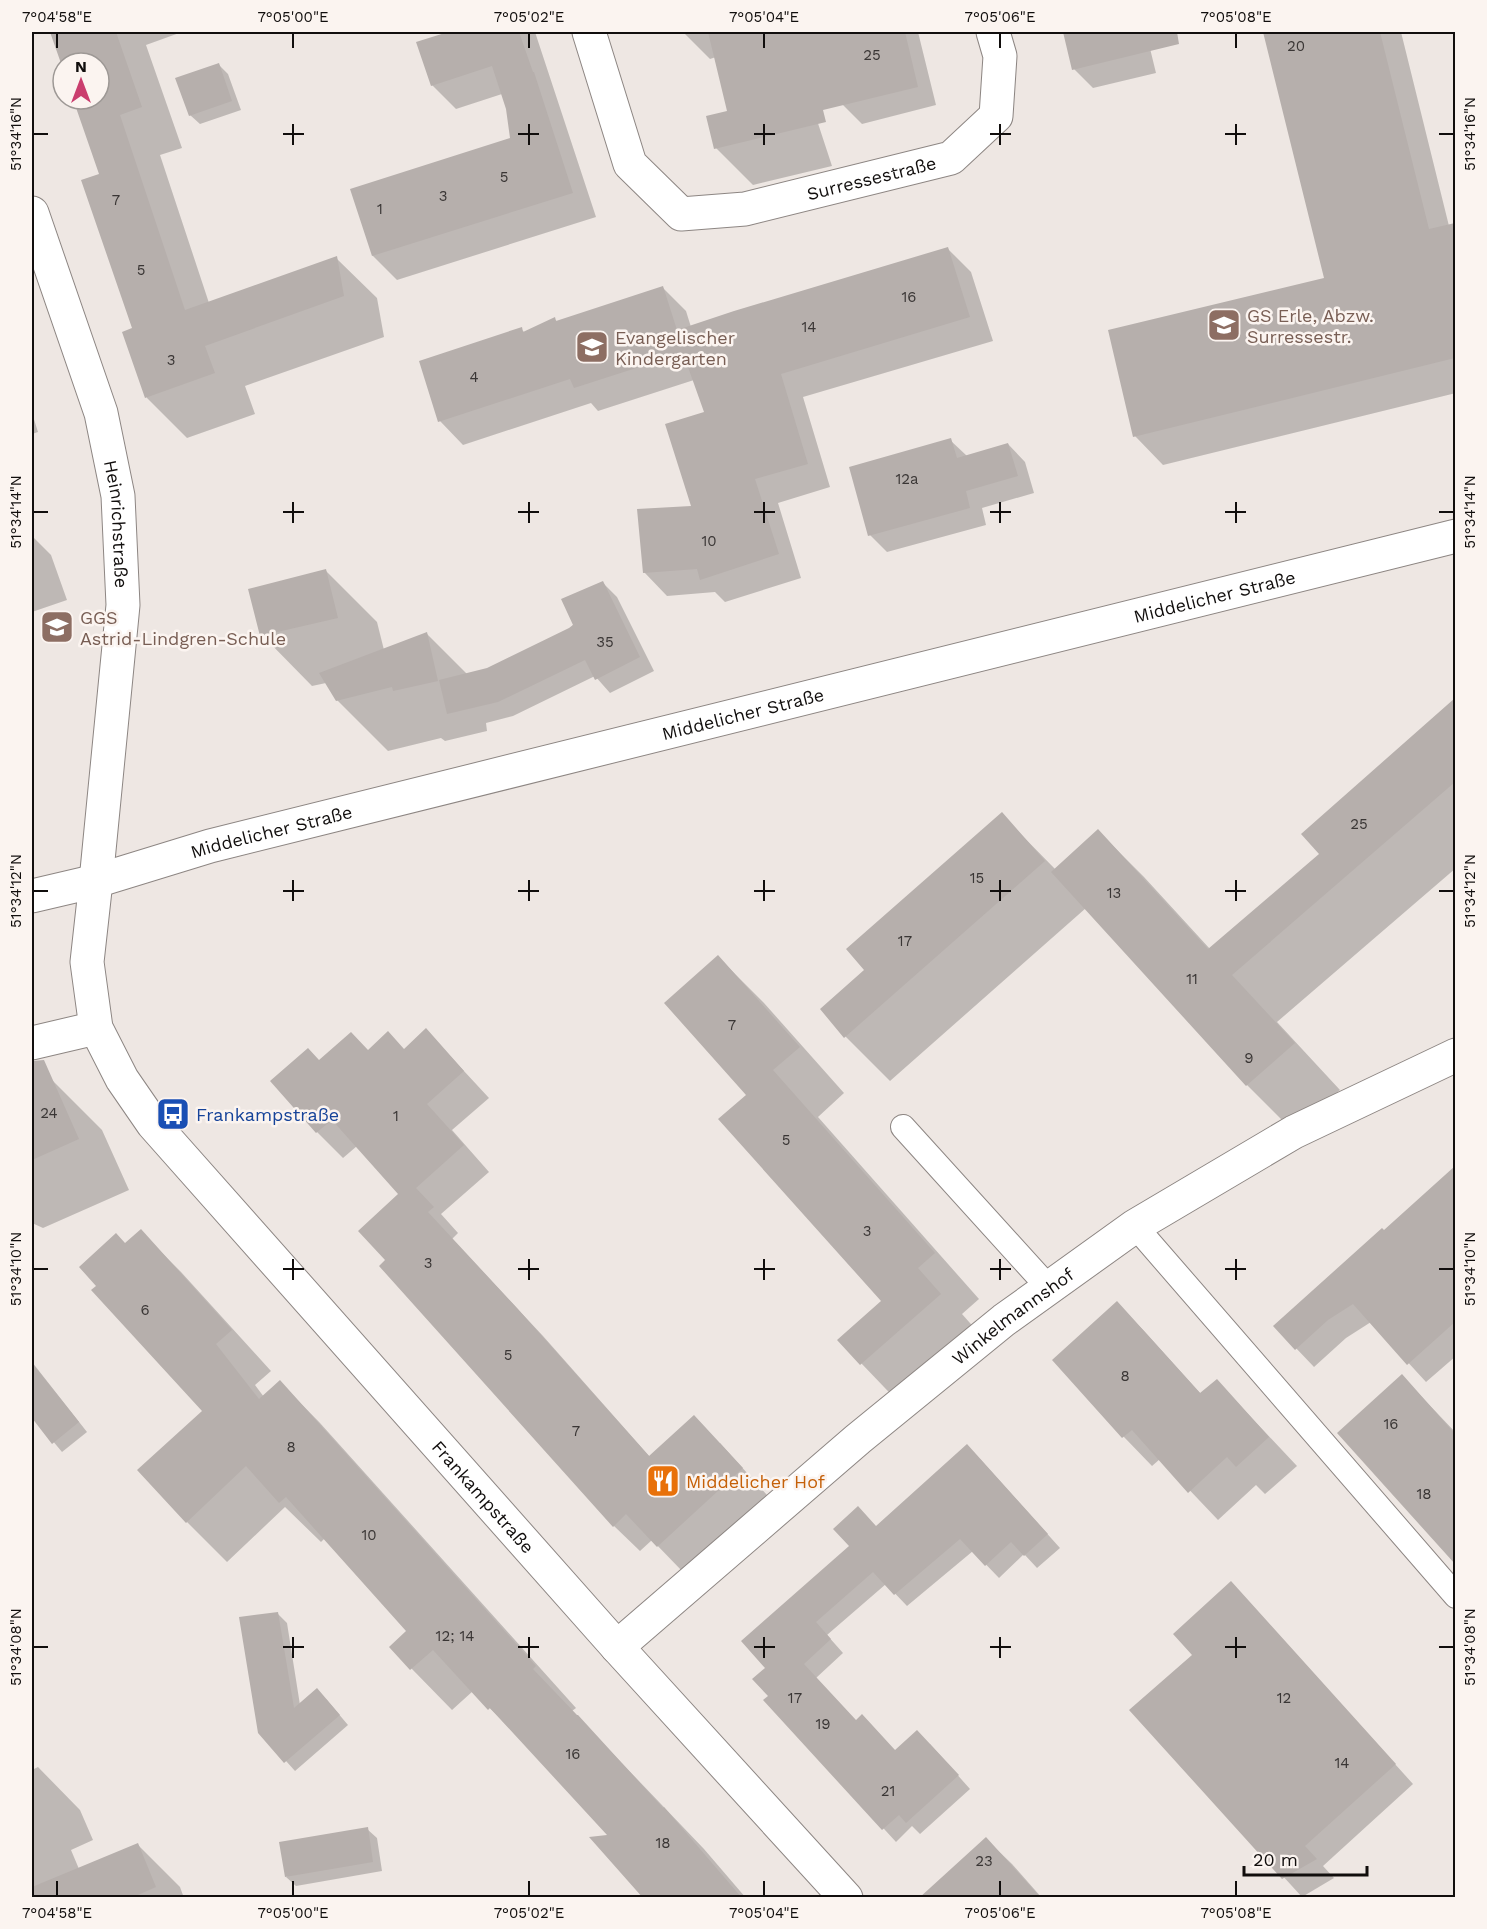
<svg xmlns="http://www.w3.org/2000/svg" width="1487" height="1929" font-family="'Work Sans',sans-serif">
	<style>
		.shadow { fill: #0003 }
		.building { fill: #b6afac }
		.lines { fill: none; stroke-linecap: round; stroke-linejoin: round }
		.service-casing { stroke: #8d8683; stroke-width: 26 }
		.minor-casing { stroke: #8d8683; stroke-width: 35 }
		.tertiary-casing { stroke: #8d8683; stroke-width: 35 }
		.service { stroke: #fff; stroke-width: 24 }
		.minor { stroke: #fff; stroke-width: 33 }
		.tertiary { stroke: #fff; stroke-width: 33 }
		.ticks { fill: none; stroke: #110e0d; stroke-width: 2 }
		.labels { text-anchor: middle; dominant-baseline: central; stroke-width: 5; stroke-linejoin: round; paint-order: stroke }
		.number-label { font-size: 15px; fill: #3a3635 }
		.street-label { font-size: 18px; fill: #110e0d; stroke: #fbf4f0 }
		.education-label { font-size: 18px; fill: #785e54; stroke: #fbf4f0; text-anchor: start }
		.transit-label { font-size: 18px; fill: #164399; stroke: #fbf4f0; text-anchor: start }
		.food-label { font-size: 18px; fill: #c56008; stroke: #fbf4f0; text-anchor: start }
		.neatline { fill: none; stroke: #110e0d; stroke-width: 2 }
		.ticks-label { font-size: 15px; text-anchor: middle; fill: #110e0d }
	</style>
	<rect width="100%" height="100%" fill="#eee7e3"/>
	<path class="shadow" d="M52 32H182L146 45 182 148 160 155 209 303 336 258 377 298 384 337 245 386 255 414 187 438 147 398 124 333 134 329 101 175 75 99H99V63L63 64Z
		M443 32H535L596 217 397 280 373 256 352 190 512 139 507 109 502 94 456 109 432 85 444 34Z
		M683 32H788L832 166 753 185 716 148 729 112 716 57 710 59Z
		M825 32H918L936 105 862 124 843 105Z
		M1065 32H1146L1156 73 1093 88 1074 69Z
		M1264 32H1401L1449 226 1456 224V393L1163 465 1135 436 1325 279Z
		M219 65 228 74 241 110 200 124 190 115Z
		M948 249 971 272 993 341 803 397 830 487 778 503 801 578 725 602 715 592 667 596 644 572 693 507 706 413 694 380 598 411 591 403 463 445 440 421 421 362 521 329 525 333 554 319 558 322 663 288 686 311 691 327Z
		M32 413 38 432 32 434Z
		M950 440 967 456 1008 444 1025 462 1034 493 982 508 986 525 887 552 870 535Z
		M32 536 51 555 67 600 32 612Z
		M326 571 377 622 384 650 427 634 467 674 488 669 570 629 603 583 617 597 654 671 610 693 595 676 513 716 486 723 487 731 445 741 441 738 388 751 337 700 326 683 312 686 262 635Z
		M1456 700V868L1277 1022 1340 1090 1293 1131 1247 1085 1086 908 890 1081 846 1037 822 1009 866 971 1001 814 1056 870 1098 831 1144 877 1210 949 1321 854 1303 834Z
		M718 957 764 1003 844 1093 818 1117 979 1299 962 1314 985 1340 906 1410 839 1340 883 1301 748 1095Z
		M426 1030 489 1098 452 1130 489 1172 441 1214 458 1233 452 1239 543 1336 650 1457 720 1443 767 1495 683 1572 652 1540 640 1551 614 1526 387 1261 400 1194 357 1146 343 1158 317 1132 272 1082 320 1062 368 1051 405 1050Z
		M51 1079 102 1130 129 1190 43 1228 32 1223V1088Z
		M1448 1175 1456 1182V1356L1426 1382 1371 1322 1346 1338 1314 1367 1275 1326Z
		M140 1231 181 1272 271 1371 255 1385 264 1397 280 1382 320 1423 576 1708 572 1711 704 1849 746 1898H645L610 1836 530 1749 473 1691 452 1710 412 1669 391 1647 408 1631 325 1538 321 1542 285 1507 227 1562 187 1522 204 1411 125 1245Z
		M1117 1303 1145 1332 1201 1394 1217 1381 1297 1466 1265 1494 1256 1485 1218 1520 1160 1459 1152 1466 1124 1437 1054 1360Z
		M32 1362 87 1432 62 1452 32 1416Z
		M1402 1376 1456 1433V1562L1339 1433Z
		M980 1459 1060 1548 1037 1568 1024 1554 999 1578 973 1551 907 1606 886 1584 827 1635 843 1653 816 1678 856 1722 896 1751 930 1744 970 1789 920 1834 912 1826 896 1842 766 1700 770 1696 767 1668 876 1527Z
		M1249 1602 1413 1784 1323 1866 1334 1878 1302 1897 1131 1710 1194 1655Z
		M277 1613 287 1623 300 1705 326 1699 348 1725 295 1771 260 1732Z
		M38 1767 80 1810 93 1840 71 1850 79 1869 138 1845 180 1887 184 1898H32V1770Z
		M367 1829 377 1838 382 1871 296 1886 286 1877Z
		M986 1839 1012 1864 1042 1898H944Z"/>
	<path class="building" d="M50 32H116L142 107 120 115 185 310 337 256 344 296 205 346 215 373 145 398 122 332 132 328 81 180 99 174 73 99H99V63H63V69Z
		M448 32H519L533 72H534L573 193 372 256 350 189 510 138 506 109 492 66 431 86 416 42Z
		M708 32H905L918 87 823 110 826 122 714 149 706 116 727 111Z
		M1063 32H1177L1179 44 1072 70Z
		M1263 32H1380L1429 229 1455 223V358L1133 437 1108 330 1324 278Z
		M219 63 232 101 189 116 175 78Z
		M948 247 970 317 781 374 808 464 755 479 779 554 700 580 697 569 643 573 637 509 691 506 665 424 704 412 683 353 574 388 570 379 438 422 419 361 522 327 523 332 555 317 556 321 663 286 677 330 734 311Z
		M951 438 957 458 1008 443 1018 476 966 491 970 508 868 536 849 467Z
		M326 569 338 618 260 636 248 589Z
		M603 581 640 657 595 680 585 660 498 702 447 714 439 680 487 668 569 628 573 625 561 599Z
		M427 632 438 681 393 691 392 687 336 701 319 673Z
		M1455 698V782L1232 975 1295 1043 1246 1086 1051 872 1098 829 1208 949 1319 854 1301 834Z
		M1002 812 1045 861 844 1038 820 1009 864 970 846 949Z
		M718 955 800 1047 773 1070 935 1253 918 1268 941 1294 860 1365 837 1340 881 1301 718 1119 746 1095 664 1003Z
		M426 1028 464 1071 427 1104 464 1145 416 1188 434 1207 428 1212 517 1308 649 1456 694 1415 743 1468 657 1547 626 1514 613 1527 379 1266 385 1260 358 1231 398 1194 332 1120 316 1133 270 1081 308 1048 319 1060 351 1032 368 1050 388 1031 404 1049Z
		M44 1060 79 1139 32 1160V1061Z
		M1455 1166V1322L1407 1365 1353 1304 1328 1320 1295 1350 1273 1326 1382 1228 1384 1230Z
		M141 1229 232 1330 216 1344 259 1399 280 1380 536 1666 533 1669 577 1715H578L663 1808 664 1807 742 1898H643L589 1837 607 1835 490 1708 488 1710 433 1650 410 1670 389 1647 406 1631 286 1497 279 1503 246 1466 186 1523 137 1470 202 1411 91 1290 96 1286 79 1267 116 1233 125 1243Z
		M1117 1301 1200 1393 1217 1379 1269 1437 1236 1467 1227 1457 1188 1493 1132 1430 1122 1438 1052 1360Z
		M32 1363 79 1422 52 1444 32 1418Z
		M1402 1374 1455 1434V1564L1337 1433Z
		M967 1444 1048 1534 1024 1556 1011 1542 985 1566 960 1539 894 1595 873 1572 816 1622 831 1639 804 1664 856 1720 862 1714 895 1750 917 1730 959 1775 906 1823 899 1815 882 1830 763 1700 768 1696 752 1679 765 1668 741 1641 849 1546 833 1529 858 1506 876 1526Z
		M1231 1581 1396 1764 1305 1846 1317 1859 1282 1879 1129 1710 1192 1655 1173 1634Z
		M278 1612 294 1708 317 1688 340 1715 284 1763 258 1733 239 1617Z
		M368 1827 373 1862 285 1877 279 1842Z
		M986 1837 1041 1898H919Z
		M138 1843 156 1887 131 1898H32V1887Z"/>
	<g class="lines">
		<g class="service-casing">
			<path id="service" d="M903 1127 1049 1288
				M1135 1226 1456 1596"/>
		</g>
		<g class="minor-casing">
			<g id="minor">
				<path id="s1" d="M589 32 630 164 681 214 745 209 951 158 996 116 1000 56 993 32"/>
				<path id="s2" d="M32 213 101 413 118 496 123 605 96 881"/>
				<path d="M32 1043 96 1028"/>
				<path id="s3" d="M617 1647 858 1439 1004 1320 1135 1226 1294 1132 1456 1055"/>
			</g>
		</g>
		<g class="tertiary-casing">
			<g id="tertiary">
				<path id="s4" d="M96 881 87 962 96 1028 122 1079 153 1124 617 1647 846 1898"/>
				<path id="s5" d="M32 896 96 881 210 846 1456 536"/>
			</g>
		</g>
		<use href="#service" class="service"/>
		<use href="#minor" class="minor"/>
		<use href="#tertiary" class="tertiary"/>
	</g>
	<path class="ticks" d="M57 33V48M293 33V48M529 33V48M764 33V48M1000 33V48M1236 33V48M293 124V145M529 124V145M764 124V145M1000 124V145M1236 124V145M33 134H48M283 134H304M518 134H539M754 134H775M990 134H1011M1225 134H1246M1439 134H1454M293 502V523M529 502V523M764 502V523M1000 502V523M1236 502V523M33 512H48M283 512H304M518 512H539M754 512H775M990 512H1011M1225 512H1246M1439 512H1454M293 880V901M529 880V901M764 880V901M1000 880V901M1236 880V901M33 891H48M283 891H304M518 891H539M754 891H775M990 891H1011M1225 891H1246M1439 891H1454M293 1259V1280M529 1259V1280M764 1259V1280M1000 1259V1280M1236 1259V1280M33 1269H48M283 1269H304M518 1269H539M754 1269H775M990 1269H1011M1225 1269H1246M1439 1269H1454M293 1637V1658M529 1637V1658M764 1637V1658M1000 1637V1658M1236 1637V1658M33 1647H48M283 1647H304M518 1647H539M754 1647H775M990 1647H1011M1225 1647H1246M1439 1647H1454M57 1881V1896M293 1881V1896M529 1881V1896M764 1881V1896M1000 1881V1896M1236 1881V1896"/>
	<defs>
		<g id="school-square" transform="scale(1.725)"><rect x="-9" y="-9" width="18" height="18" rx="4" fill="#8d6e63" stroke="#fbf4f0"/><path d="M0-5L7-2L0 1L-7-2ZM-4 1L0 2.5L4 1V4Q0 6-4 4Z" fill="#fff"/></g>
		<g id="bus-square" transform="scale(1.725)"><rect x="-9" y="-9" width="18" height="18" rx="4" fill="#1a4fb4" stroke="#fbf4f0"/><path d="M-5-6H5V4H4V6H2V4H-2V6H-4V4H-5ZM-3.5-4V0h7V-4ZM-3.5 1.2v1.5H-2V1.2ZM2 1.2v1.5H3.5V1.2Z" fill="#fff"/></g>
		<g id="restaurant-square" transform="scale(1.725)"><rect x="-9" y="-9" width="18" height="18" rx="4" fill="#e8710a" stroke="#fbf4f0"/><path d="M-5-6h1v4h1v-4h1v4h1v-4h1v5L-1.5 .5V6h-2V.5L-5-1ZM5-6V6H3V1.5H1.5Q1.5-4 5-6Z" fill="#fff"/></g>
	</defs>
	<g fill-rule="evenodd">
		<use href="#school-square" x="1224" y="325"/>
		<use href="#school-square" x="592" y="347"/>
		<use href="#school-square" x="57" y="627"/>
		<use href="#bus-square" x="173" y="1114"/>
		<use href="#restaurant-square" x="663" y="1481"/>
	</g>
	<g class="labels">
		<g class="number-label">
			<text x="1296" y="46">20</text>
			<text x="872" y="55">25</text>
			<text x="504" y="177">5</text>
			<text x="443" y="196">3</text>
			<text x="116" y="200">7</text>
			<text x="380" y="209">1</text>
			<text x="141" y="270">5</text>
			<text x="909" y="297">16</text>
			<text x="809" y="327">14</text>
			<text x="171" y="360">3</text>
			<text x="474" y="377">4</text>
			<text x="907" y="479">12a</text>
			<text x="709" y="541">10</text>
			<text x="605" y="642">35</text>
			<text x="1359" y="824">25</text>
			<text x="977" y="878">15</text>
			<text x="1114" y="893">13</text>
			<text x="905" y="941">17</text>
			<text x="1192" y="979">11</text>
			<text x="732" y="1025">7</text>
			<text x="1249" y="1058">9</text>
			<text x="49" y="1113">24</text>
			<text x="396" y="1116">1</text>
			<text x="786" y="1140">5</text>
			<text x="867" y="1231">3</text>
			<text x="428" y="1263">3</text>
			<text x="145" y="1310">6</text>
			<text x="508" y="1355">5</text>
			<text x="1125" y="1376">8</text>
			<text x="1391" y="1424">16</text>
			<text x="576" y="1431">7</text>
			<text x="291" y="1447">8</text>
			<text x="1424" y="1494">18</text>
			<text x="369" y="1535">10</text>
			<text x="455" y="1636">12; 14</text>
			<text x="795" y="1698">17</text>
			<text x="1284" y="1698">12</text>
			<text x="823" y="1724">19</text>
			<text x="573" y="1754">16</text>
			<text x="1342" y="1763">14</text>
			<text x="888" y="1791">21</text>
			<text x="663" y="1843">18</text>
			<text x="984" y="1861">23</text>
		</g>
		<g class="street-label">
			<text stroke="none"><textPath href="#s1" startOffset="404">Surressestraße</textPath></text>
			<text stroke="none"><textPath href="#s2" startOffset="324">Heinrichstraße</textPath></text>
			<text stroke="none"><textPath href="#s5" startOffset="1220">Middelicher Straße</textPath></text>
			<text stroke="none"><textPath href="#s5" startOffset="734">Middelicher Straße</textPath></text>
			<text stroke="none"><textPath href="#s5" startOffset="248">Middelicher Straße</textPath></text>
			<text stroke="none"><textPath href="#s3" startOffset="516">Winkelmannshof</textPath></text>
			<text stroke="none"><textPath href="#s4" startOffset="758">Frankampstraße</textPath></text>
		</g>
		<g class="education-label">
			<text x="1247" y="315">GS Erle, Abzw.<tspan x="1247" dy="21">Surressestr.</tspan></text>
			<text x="615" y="337">Evangelischer<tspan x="615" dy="21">Kindergarten</tspan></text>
			<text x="80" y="617">GGS<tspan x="80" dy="21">Astrid-Lindgren-Schule</tspan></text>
		</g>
		<g class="transit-label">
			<text x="196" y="1114">Frankampstraße</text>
		</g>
		<g class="food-label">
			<text x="686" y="1481">Middelicher Hof</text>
		</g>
	</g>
	<rect width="1487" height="1929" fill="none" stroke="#fbf4f0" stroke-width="66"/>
	<g transform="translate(81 81)"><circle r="28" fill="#fbf4f0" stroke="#9d9895" stroke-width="1.5"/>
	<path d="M0-4.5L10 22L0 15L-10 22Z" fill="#ca3e6e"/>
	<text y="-9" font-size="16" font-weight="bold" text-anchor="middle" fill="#110e0d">N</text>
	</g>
	<path d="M1244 1866v9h123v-9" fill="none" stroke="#110e0d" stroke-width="3"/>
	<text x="1253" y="1866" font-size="18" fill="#110e0d" stroke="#fbf4f0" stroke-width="4.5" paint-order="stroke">20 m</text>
	<rect x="33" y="33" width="1421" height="1863" class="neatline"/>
	<g class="ticks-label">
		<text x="57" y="22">7°04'58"E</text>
		<text x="293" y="22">7°05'00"E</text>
		<text x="529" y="22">7°05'02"E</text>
		<text x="764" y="22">7°05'04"E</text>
		<text x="1000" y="22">7°05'06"E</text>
		<text x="1236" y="22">7°05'08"E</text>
		<text transform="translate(16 134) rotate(-90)" y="5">51°34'16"N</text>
		<text transform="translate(1470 134) rotate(-90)" y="5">51°34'16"N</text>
		<text transform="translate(16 512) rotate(-90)" y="5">51°34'14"N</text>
		<text transform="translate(1470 512) rotate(-90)" y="5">51°34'14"N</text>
		<text transform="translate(16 891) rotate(-90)" y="5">51°34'12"N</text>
		<text transform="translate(1470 891) rotate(-90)" y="5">51°34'12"N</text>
		<text transform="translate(16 1269) rotate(-90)" y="5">51°34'10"N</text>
		<text transform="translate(1470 1269) rotate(-90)" y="5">51°34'10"N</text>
		<text transform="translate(16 1647) rotate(-90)" y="5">51°34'08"N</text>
		<text transform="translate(1470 1647) rotate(-90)" y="5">51°34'08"N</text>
		<text x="57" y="1918">7°04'58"E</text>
		<text x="293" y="1918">7°05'00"E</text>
		<text x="529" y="1918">7°05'02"E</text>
		<text x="764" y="1918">7°05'04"E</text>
		<text x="1000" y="1918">7°05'06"E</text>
		<text x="1236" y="1918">7°05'08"E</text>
	</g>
</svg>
